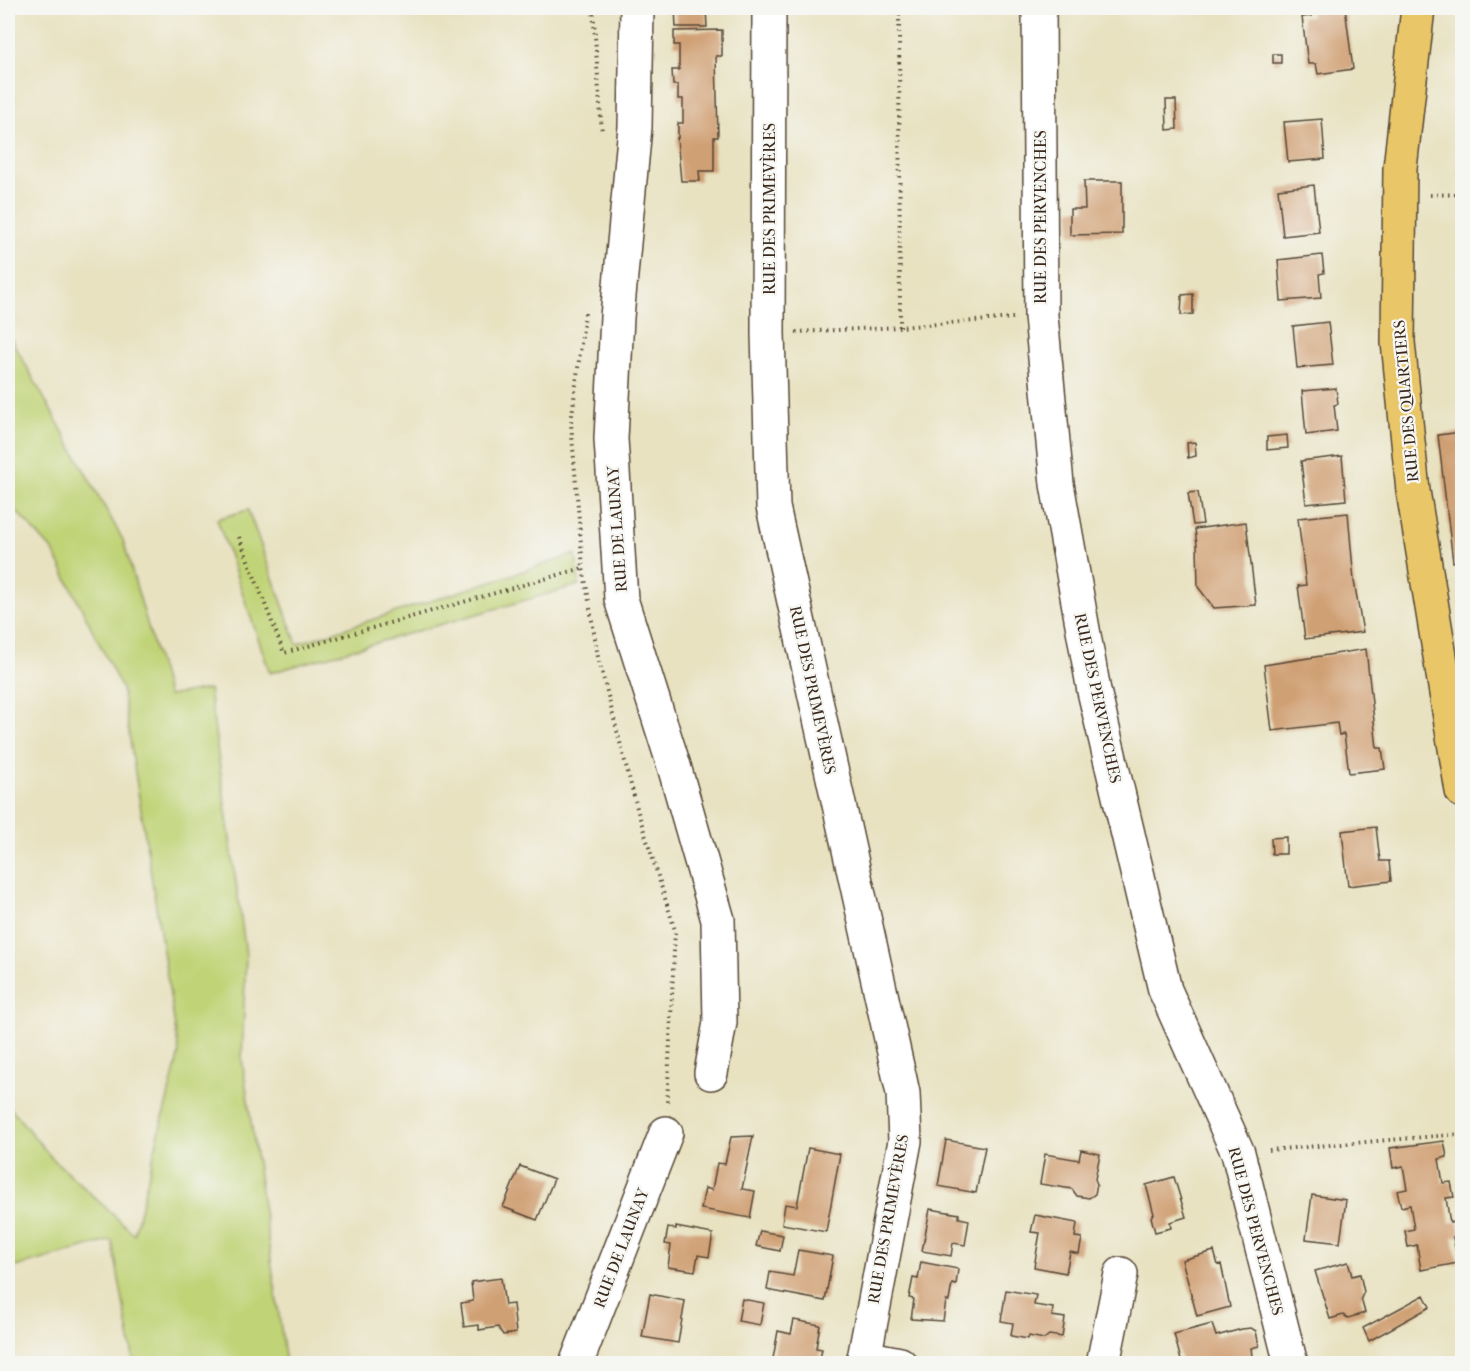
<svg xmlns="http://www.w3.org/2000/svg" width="1470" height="1371" font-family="'IM FELL French Canon',serif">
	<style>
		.green { fill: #c0d376; stroke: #7e7e4a; stroke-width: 1.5 }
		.building { fill: #d0a075 }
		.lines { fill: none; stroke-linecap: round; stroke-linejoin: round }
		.minor-casing { stroke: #554636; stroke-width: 36 }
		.major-casing { stroke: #554636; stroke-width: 36 }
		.path { stroke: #554636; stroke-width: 4; stroke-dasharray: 1.5 4.5; stroke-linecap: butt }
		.minor { stroke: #fff; stroke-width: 33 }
		.major { stroke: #e9c769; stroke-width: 33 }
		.labels { text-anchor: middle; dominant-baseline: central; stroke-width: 4.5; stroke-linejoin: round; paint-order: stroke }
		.street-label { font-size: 16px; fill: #3b2a1e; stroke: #f6f6f2 }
	</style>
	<rect width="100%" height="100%" fill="#f6f6f2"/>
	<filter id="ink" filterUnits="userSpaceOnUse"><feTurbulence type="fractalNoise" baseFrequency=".0167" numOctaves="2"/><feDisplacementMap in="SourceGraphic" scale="12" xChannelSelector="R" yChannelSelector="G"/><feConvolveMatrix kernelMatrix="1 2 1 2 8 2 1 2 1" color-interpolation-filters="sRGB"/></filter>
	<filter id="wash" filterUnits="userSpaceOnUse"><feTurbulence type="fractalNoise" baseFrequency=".008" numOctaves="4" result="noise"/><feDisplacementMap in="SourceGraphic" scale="24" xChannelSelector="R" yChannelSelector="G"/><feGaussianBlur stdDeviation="1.35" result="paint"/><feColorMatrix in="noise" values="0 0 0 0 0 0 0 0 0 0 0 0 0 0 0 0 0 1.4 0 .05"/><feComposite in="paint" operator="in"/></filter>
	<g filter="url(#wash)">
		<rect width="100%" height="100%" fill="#e8e2c1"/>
		<path class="green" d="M8 333 123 540 168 696 209 689 246 954 242 1059 286 1363H134L112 1240 8 1269V1105L51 1157 134 1234 179 1053 122 689 53 551 8 502Z
			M248 510 297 644 576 554 579 585 270 673 217 519Z"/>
		<g id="blocks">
			<path class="building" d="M675 8H706L707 27H676Z
				M1310 8H1345L1353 69 1318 74 1316 64H1308L1302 17 1311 16Z
				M722 30V56H716L718 137H714V171H699L700 181H681L677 138H678V123H683V99H678V85H673L672 70H679V45H674V31Z
				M1273 54H1281V63H1273Z
				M1166 100H1176L1177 129 1167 130Z
				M1322 119 1325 159 1288 162 1284 122Z
				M1459 159H1462V178H1459Z
				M1084 181H1122V234L1070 235V209H1085Z
				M1314 185 1319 232 1283 236 1278 189Z
				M1322 255 1324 273 1319 274 1321 298 1281 301 1278 260Z
				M1193 294V314L1181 315 1182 295Z
				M1328 322 1333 365 1297 368 1293 326Z
				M1336 388 1338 404 1334 405 1337 431 1306 435 1302 391Z
				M1462 432V561L1453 562 1438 435Z
				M1287 435 1288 448 1267 450V437Z
				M1195 442 1196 456 1188 458 1187 443Z
				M1342 456 1346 500 1306 504 1301 461Z
				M1198 492 1203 524 1193 525 1188 493Z
				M1348 513 1354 581 1363 632 1305 639 1298 586 1306 585 1298 518Z
				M1246 522 1256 605 1214 608 1198 587 1197 545 1195 529Z
				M1366 649 1377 748H1382L1385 769 1349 773 1344 734 1339 735 1337 723 1272 731 1264 665Z
				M1376 827 1380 861H1389L1391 881 1348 886 1342 831Z
				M1286 837V854H1272L1271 838Z
				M753 1136 742 1189 755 1191 750 1218 701 1209 705 1188 712 1190 717 1163 725 1164 731 1137Z
				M946 1140 985 1147 976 1193 938 1186Z
				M1444 1141 1447 1157 1439 1159 1443 1183 1451 1182 1454 1197 1446 1198 1450 1223 1458 1221 1461 1236 1453 1237 1458 1263 1421 1270 1417 1245 1408 1247 1405 1231 1414 1229 1410 1205 1401 1207 1397 1191 1407 1189 1403 1166 1393 1168 1390 1148Z
				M808 1148 840 1154 826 1232 782 1224 785 1204 797 1206Z
				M1081 1150 1100 1154 1095 1179 1097 1184 1095 1194 1089 1198 1077 1196 1072 1189 1040 1184 1045 1154 1079 1160Z
				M520 1166 554 1179 537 1220 503 1207Z
				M1174 1177 1186 1217 1170 1222 1171 1228 1155 1232 1151 1217 1154 1214 1146 1185Z
				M1312 1195 1346 1200 1340 1243 1306 1239Z
				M930 1209 959 1214V1218L969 1220 965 1245 953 1243 951 1256 922 1251Z
				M1035 1215 1077 1223 1075 1237 1082 1238 1079 1254 1070 1252 1066 1273 1034 1267 1040 1233 1031 1232Z
				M676 1227 713 1234 709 1257 698 1255 695 1271 668 1267 671 1245 665 1244 668 1228 676 1229Z
				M760 1231 783 1235 780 1251 756 1246Z
				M798 1250 833 1256 825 1301 767 1290 770 1272 793 1276Z
				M1214 1251 1218 1265 1221 1264 1230 1307 1197 1316 1182 1260Z
				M921 1262 958 1269 956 1285 952 1284 949 1301H946L943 1321 911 1319 914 1299 909 1298 913 1278 918 1279Z
				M1348 1262 1352 1276 1360 1274 1364 1292 1361 1298 1365 1313 1348 1318 1343 1315 1330 1319 1315 1271Z
				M501 1278 505 1305 513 1304 516 1333 503 1335 498 1327 479 1330V1325L464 1327 461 1303 473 1301 471 1282Z
				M1006 1290 1036 1295 1034 1305 1053 1308 1052 1316 1065 1318 1062 1337 1049 1335 1044 1339 1029 1336 1028 1339 1011 1336 1013 1323 1001 1321Z
				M650 1294 685 1301 678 1343 642 1337Z
				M1424 1295 1430 1307 1369 1341 1363 1328Z
				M742 1299 764 1303 760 1325 738 1321Z
				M794 1320 820 1325 816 1348 822 1349 819 1364H772L778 1331 791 1334Z
				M1212 1324 1216 1336 1242 1329 1251 1328 1256 1331 1259 1346 1251 1348 1253 1364H1205L1204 1359 1182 1364 1174 1334Z"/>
		</g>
	</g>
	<g filter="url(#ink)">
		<use href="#blocks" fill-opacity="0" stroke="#554636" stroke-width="1.5"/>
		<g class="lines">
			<g class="minor-casing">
				<path id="minor" d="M637 8 635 127 617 317 611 439 621 599 674 766 718 920 720 1022 711 1073
					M769 8 768 333 773 507 903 1093 905 1141 863 1364
					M1039 8 1041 316 1057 484 1094 691 1165 990 1238 1153 1291 1364
					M864 1357 900 1364
					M576 1364 666 1133
					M1103 1364 1121 1274"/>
			</g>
			<g class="major-casing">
				<path id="major" d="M1418 8 1400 168 1398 342 1413 491 1462 791"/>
			</g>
			<path class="path" d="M593 8 602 133
				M899 8 900 327
				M1430 195 1462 194
				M585 313 571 423 583 568 589 601
				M796 332 900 327 1013 318
				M239 537 284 653 583 568
				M590 608 598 657 638 812 675 930 667 1105
				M1269 1150 1462 1134"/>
			<use href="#minor" class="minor"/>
			<use href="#major" class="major"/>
		</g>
	</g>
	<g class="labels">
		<g class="street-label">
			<text transform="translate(769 209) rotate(-90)">RUE DES PRIMEVÈRES</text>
			<text transform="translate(1040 217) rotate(-90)">RUE DES PERVENCHES</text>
			<text transform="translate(1406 401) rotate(-95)">RUE DES QUARTIERS</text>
			<text transform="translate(617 529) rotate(-94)">RUE DE LAUNAY</text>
			<text transform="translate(813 690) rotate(78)">RUE DES PRIMEVÈRES</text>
			<text transform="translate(1098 698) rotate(78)">RUE DES PERVENCHES</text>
			<text transform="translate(888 1219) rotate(-80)">RUE DES PRIMEVÈRES</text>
			<text transform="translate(1256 1231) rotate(75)">RUE DES PERVENCHES</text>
			<text transform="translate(621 1248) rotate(-69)">RUE DE LAUNAY</text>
		</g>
	</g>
	<rect width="1470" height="1371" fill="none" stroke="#f6f6f2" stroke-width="30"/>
</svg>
